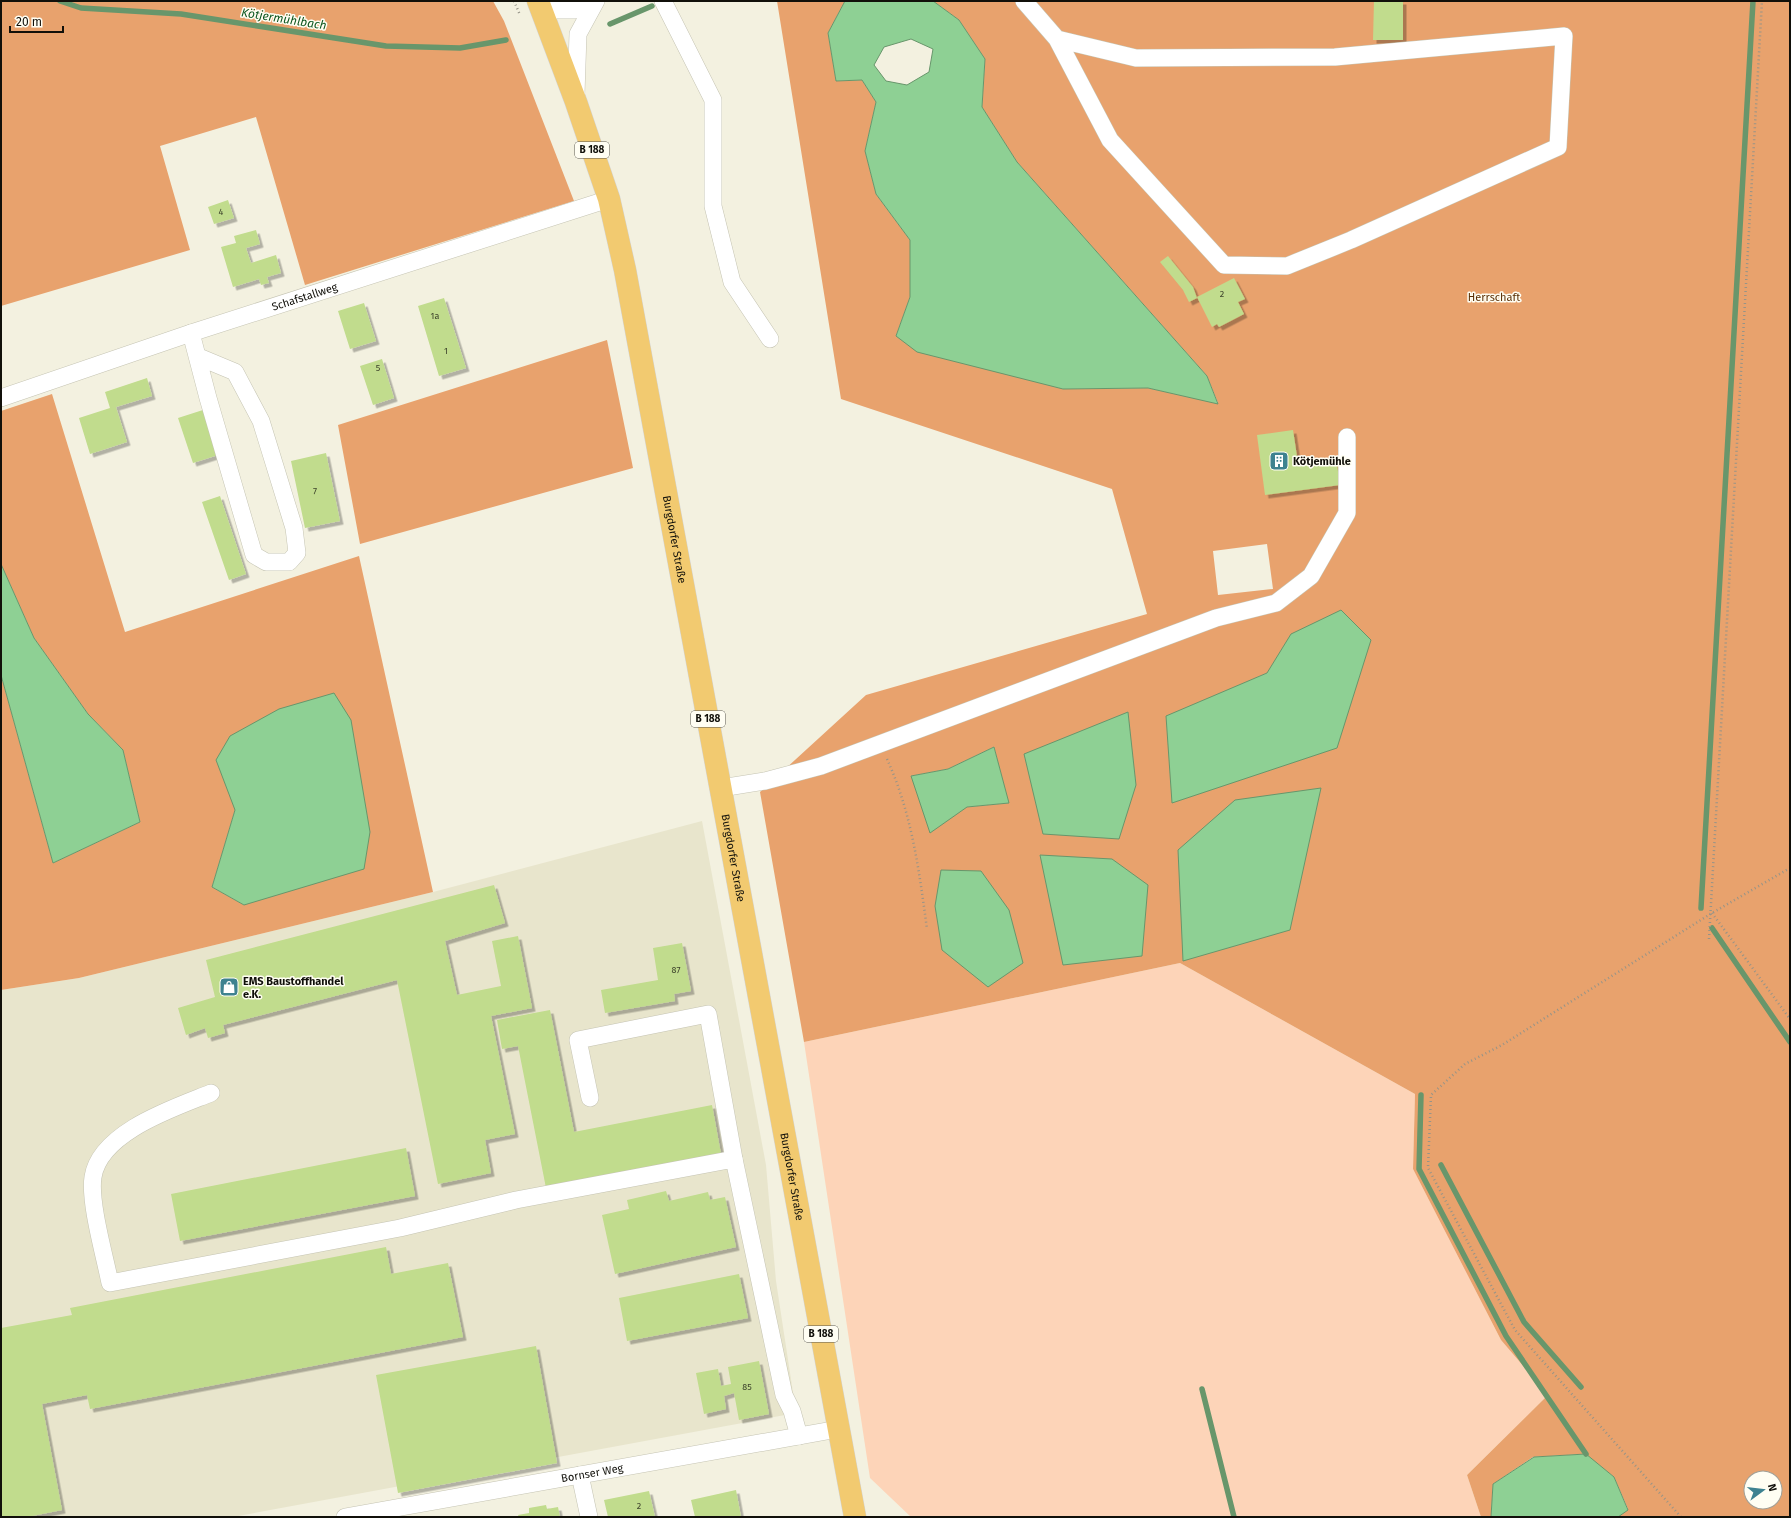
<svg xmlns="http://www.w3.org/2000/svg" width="1791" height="1518" font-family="'Fira Sans',sans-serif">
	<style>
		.built { fill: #e8e5cc }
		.green { fill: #fdd4b8 }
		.forest { fill: #e8a26d; fill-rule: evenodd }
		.water { fill: #8ed094; stroke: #68966b; fill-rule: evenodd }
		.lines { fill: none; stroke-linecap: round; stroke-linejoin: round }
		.stream { stroke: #68966b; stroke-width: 5.5 }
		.building { fill: #c1dc8d; filter: url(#shadow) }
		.minor-casing { stroke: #c5c4b3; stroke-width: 18 }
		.major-casing { stroke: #d4d4d3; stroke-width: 23 }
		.path { stroke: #969488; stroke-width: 2.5; stroke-dasharray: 1 3; stroke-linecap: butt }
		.minor { stroke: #fff; stroke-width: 17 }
		.major { stroke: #f2ca70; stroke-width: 22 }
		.labels { text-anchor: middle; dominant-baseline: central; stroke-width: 3; stroke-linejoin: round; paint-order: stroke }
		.number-label { font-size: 9px; fill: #3d432b }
		.shield { fill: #fffef3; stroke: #585750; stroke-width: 1 }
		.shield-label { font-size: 10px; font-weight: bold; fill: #11100a }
		.street-label { font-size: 11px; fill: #11100a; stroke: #fffef3 }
		.park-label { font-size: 11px; fill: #592d02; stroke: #fffef3 }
		.poi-label { font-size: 11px; font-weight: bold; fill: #11100a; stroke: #fffef3; text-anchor: start }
		.water-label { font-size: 12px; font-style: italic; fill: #0d551e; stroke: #fffef3 }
	</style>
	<defs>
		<filter id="shadow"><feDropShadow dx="3.5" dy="3.5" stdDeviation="0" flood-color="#0004"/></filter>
	</defs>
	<rect width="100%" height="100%" fill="#f3f1e0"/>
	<path class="built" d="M702 821 766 1165 776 1281 794 1399 785 1415 233 1517H1V990L79 978 433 892Z"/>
	<path class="green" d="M1180 963 1415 1094 1413 1169 1501 1340 1548 1395 1467 1475 1481 1517H911L870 1478 804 1042Z"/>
	<path class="forest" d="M1 1H493L504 21 574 201 305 285 256 117 160 146 190 250 1 306Z
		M777 1H845L828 33 836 81 862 80 876 102 865 151 876 194 910 240V297L896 336 1063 389 1148 388 1218 403 1207 376 1017 162 982 107 985 59 959 20 933 1H1790V1517H1618L1628 1509 1614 1477 1585 1454 1533 1457 1493 1484 1491 1517H1481L1467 1475 1548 1395 1501 1340 1413 1169 1415 1094 1180 963 804 1042 760 792 866 695 1147 614 1112 489 841 399ZM1267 544 1273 589 1218 595 1213 551ZM1267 673 1172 802 1232 689ZM994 747 1008 803 967 807 911 776 948 769ZM1751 1478H1775V1502H1751Z
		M607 340 633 468 360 544 338 425Z
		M52 394 125 632 359 556 433 892 79 978 1 990V675L53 863 140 822 123 750 88 714 34 638 1 564V411ZM235 810 244 905 212 887Z"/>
	<path class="water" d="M845 1H933L959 20 985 59 982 107 1017 162 1207 376 1218 404 1148 388 1063 389 917 352 896 336 910 297V240L876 194 865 151 876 102 862 80 836 81 828 33ZM911 39 933 49 929 72 907 85 886 81 874 65 884 47Z
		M1 564 34 638 88 714 123 750 140 822 53 863 1 675Z
		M1341 610 1371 640 1337 748 1172 803 1166 716 1267 673 1291 634Z
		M334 693 351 720 370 832 364 869 244 905 212 887 235 810 216 760 230 736 279 709Z
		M1128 712 1136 785 1119 839 1043 834 1024 754Z
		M994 747 1009 803 967 807 930 833 911 776 948 769Z
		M1321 788 1290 930 1183 961 1178 850 1235 800Z
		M1040 855 1112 859 1148 885 1142 956 1063 965Z
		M941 870 981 871 1009 910 1023 963 988 987 942 950 935 906Z
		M1586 1454 1614 1477 1628 1510 1618 1517H1491L1493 1484 1534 1457Z"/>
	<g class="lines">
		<path class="stream" d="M60 1 81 8 181 14 386 46 460 48 506 40
			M610 24 652 6
			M1701 908 1753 1
			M1712 928 1790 1042
			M1421 1095 1419 1169 1506 1336 1586 1454
			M1441 1165 1524 1322 1581 1387
			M1202 1389 1234 1517"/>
	</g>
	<path class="building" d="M1374 1H1403V40H1373Z
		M228 200 234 218 214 224 208 207Z
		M256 230 260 244 246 248 251 263 276 255 281 273 267 277 269 283 261 285 259 279 233 287 221 247 236 243 234 236Z
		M1168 256 1193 287 1197 298 1189 302 1183 290 1160 262Z
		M1234 278 1245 299 1238 302 1244 314 1219 327 1217 324 1212 327 1197 297Z
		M444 298 466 368 439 376 418 306Z
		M364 303 376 341 350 349 338 311Z
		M382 359 394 398 373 405 360 366Z
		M147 378 152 396 116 407 127 442 90 454 79 418 110 408 105 392Z
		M206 409 221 454 193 463 178 418Z
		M1293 430 1298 463 1336 458 1340 485 1265 495 1257 435Z
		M326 453 340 521 305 528 291 461Z
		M220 496 246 574 229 580 202 502Z
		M494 885 505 923 445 941 457 995 501 986 492 941 518 936 532 1008 491 1016 515 1134 485 1140 491 1173 438 1184 397 980 223 1025 225 1033 208 1038 205 1028 186 1035 178 1008 215 997 206 960Z
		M682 943 691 991 674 994 675 1001 605 1013 601 990 658 980 653 948Z
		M550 1010 574 1132 712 1105 721 1154 546 1188 518 1046 502 1049 497 1020Z
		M406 1148 415 1196 180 1241 171 1194Z
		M666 1191 669 1201 708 1192 710 1200 725 1197 736 1247 615 1274 602 1215 629 1209 627 1200Z
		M386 1247 391 1274 448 1263 463 1337 90 1409 87 1395 42 1404 62 1510 27 1517H1V1328L72 1315 70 1308Z
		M739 1274 748 1318 627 1341 619 1298Z
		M536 1346 557 1463 398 1493 376 1375Z
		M759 1361 769 1414 739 1420 734 1393 724 1396 726 1409 704 1414 696 1373 718 1369 721 1386 731 1384 728 1367Z
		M736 1490 741 1517H695L691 1500Z
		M649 1491 655 1517H608L604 1500Z
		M546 1505 547 1509 558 1507 560 1517H519L518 1515 529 1513V1508Z"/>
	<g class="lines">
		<g class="minor-casing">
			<g id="minor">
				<path d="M663 1 713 100V206L732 282 770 339"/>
				<path d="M1024 1 1057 39 1110 140 1224 265 1287 266 1351 240 1558 147 1564 36 1335 57 1136 58 1057 39"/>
				<path d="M542 10H575L595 1"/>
				<path d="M576 94 578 34 596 1"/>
				<path d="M191 333 208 398 254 555 266 562H289L297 553 294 528 261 421 235 372 199 357"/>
				<path id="s1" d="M1 398 191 333 609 199"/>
				<path d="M721 788 765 781 821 766 1216 618 1276 603 1311 576 1347 513V437"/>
				<path d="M211 1093C174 1108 100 1132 93 1177 89 1202 105 1257 110 1283L400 1228 516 1200 734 1159 784 1395 792 1411 799 1436"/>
				<path d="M590 1098 578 1040 708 1014 734 1159"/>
				<path d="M580 1475 589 1517"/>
				<path id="s2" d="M345 1517 838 1429"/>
			</g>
		</g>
		<g class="major-casing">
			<g id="major">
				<path id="s3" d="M538 1 576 102 609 199 625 270 855 1517"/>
			</g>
		</g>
		<path class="path" d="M514 1 520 15
			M887 759C912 814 919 870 927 929
			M1712 913 1790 1019
			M1709 939 1762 1
			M1681 1517 1515 1330 1428 1168 1431 1095 1465 1064 1502 1045 1712 913 1790 868"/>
		<use href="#minor" class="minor"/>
		<use href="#major" class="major"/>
	</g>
	<defs>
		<g id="building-square" transform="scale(1)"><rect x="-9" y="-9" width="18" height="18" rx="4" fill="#3e8290" stroke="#fffef3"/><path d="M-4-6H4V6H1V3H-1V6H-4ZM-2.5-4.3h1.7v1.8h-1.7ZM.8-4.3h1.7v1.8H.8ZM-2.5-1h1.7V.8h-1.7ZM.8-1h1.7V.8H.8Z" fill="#fff"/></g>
		<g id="shop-square" transform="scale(1)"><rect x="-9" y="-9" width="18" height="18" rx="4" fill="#3e8290" stroke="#fffef3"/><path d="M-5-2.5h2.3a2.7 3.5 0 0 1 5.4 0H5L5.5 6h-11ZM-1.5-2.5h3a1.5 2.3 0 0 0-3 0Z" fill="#fff"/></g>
	</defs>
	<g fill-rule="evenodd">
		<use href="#building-square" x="1279" y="461"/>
		<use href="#shop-square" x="229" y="987"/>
	</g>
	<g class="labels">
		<g class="number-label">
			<text x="221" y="212">4</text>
			<text x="1222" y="294">2</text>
			<text x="435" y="316">1a</text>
			<text x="446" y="351">1</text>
			<text x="378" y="368">5</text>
			<text x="315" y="491">7</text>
			<text x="676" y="970">87</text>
			<text x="747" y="1387">85</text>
			<text x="639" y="1506">2</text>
		</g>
		<g class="shield">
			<rect x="575" y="142" width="34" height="16" rx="3"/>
			<rect x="691" y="711" width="34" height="16" rx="3"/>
			<rect x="804" y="1326" width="34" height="16" rx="3"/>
		</g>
		<g class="shield-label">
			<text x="592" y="150">B 188</text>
			<text x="708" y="719">B 188</text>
			<text x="821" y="1334">B 188</text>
		</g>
		<g class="street-label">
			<text stroke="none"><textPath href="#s1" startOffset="320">Schafstallweg</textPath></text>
			<text stroke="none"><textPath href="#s3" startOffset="557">Burgdorfer Straße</textPath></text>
			<text stroke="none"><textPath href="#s3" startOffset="881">Burgdorfer Straße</textPath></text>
			<text stroke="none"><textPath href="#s3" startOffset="1205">Burgdorfer Straße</textPath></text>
			<text stroke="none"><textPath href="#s2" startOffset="251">Bornser Weg</textPath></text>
		</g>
		<g class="park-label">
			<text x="1494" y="297">Herrschaft</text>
		</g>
		<g class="poi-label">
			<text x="1293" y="461">Kötjemühle</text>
			<text x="243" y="981">EMS Baustoffhandel<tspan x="243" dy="13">e.K.</tspan></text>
		</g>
		<g class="water-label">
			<text transform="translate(284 19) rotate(9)">Kötjermühlbach</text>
		</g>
	</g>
	<rect width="1791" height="1518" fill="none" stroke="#11100a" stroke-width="4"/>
	<g transform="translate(1763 1490) rotate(75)"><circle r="19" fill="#fffef3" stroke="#a09f96"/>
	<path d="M0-3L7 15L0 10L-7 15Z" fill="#3e8290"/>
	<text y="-6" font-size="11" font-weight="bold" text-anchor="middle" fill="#11100a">N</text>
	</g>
	<path d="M10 26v6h53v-6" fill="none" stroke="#11100a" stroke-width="2"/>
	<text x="16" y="26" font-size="12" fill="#11100a" stroke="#fffef3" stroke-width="3" paint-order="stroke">20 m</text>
</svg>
